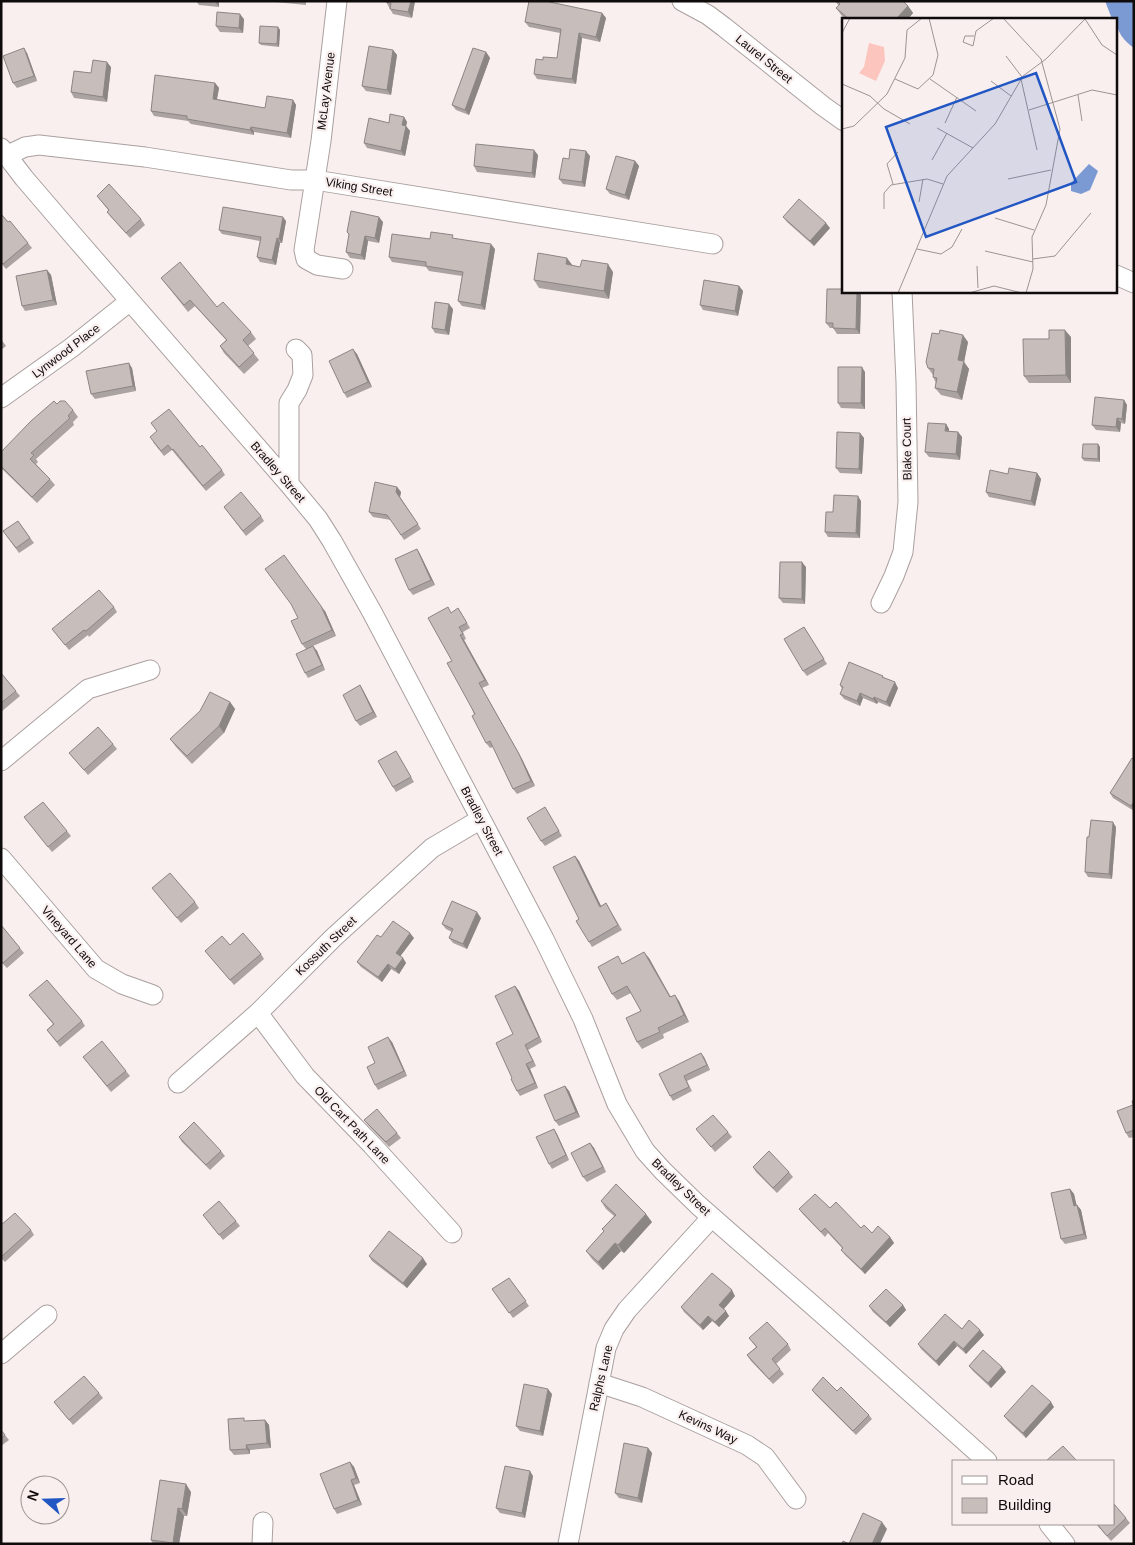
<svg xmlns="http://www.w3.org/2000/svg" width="1135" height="1545" font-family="Arial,sans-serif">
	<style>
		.water { fill: #7b99d3 }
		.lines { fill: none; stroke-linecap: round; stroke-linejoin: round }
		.minor-casing { stroke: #a9a09f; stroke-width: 21 }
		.minor { stroke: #fff; stroke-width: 19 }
		.wall { fill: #aba3a2 }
		.shaded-wall { fill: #8b8584 }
		.building { fill: #c7bebc; stroke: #8b8584 }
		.labels { text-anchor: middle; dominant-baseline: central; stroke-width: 4.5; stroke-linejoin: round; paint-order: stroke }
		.street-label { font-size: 12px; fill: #0f0b0b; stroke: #f9efee }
		.inset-road { fill: none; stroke: #9b9493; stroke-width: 1 }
		.view { fill: #2156c3; fill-opacity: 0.15; stroke: #2156c3; stroke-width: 2.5 }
		.inset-edge { fill: none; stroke: #0f0b0b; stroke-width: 2.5 }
	</style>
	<rect width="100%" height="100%" fill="#f9efee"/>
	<path class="water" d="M1105 1H1134V48C1124 41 1116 31 1116 19H1112Z"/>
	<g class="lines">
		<g class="minor-casing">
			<path id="minor" d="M337 1 321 141 304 250 306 259 317 265 343 269
				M682 1 708 15 724 27 823 106 844 121
				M1 148 24 178 72 234 289 484 318 519 332 541 372 612 544 939 583 1019 617 1104 645 1151 663 1171 698 1205 826 1317 987 1461
				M6 156 25 147 39 145 145 157 291 180H315L713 244
				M1116 275 1134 283
				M1 398 71 348 130 301
				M289 484V403L297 390 303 375 302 355 296 349
				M881 603 894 576 903 552 908 502 906 382 902 291
				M1 761 88 689 150 670
				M1 858 96 969 122 984 153 995
				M258 1013 305 1076 372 1145 452 1233
				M178 1083 258 1013 334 937 432 848 481 819
				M1 1354 47 1315
				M599 1383 642 1397 747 1445 765 1457 796 1499
				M1049 1524 1065 1544
				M262 1544 263 1522
				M568 1544 606 1348 614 1329 627 1310 712 1217"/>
		</g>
		<use href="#minor" class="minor"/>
	</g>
	<path class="wall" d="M196 1H219V7L199 5Z
		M265 1H306V5Z
		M415 1 412 18 393 14 386 2Z
		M835 1H903L908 6 913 13 908 19H845L842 16 836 8 839 6Z
		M602 13 606 18 600 42 582 38 576 84 537 79 534 74 543 60 557 58 560 33 529 27 525 22Z
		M244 19 243 33 220 32 216 26Z
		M278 27 280 30 279 47 261 45 259 43Z
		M393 50 397 55 391 95 366 91 362 86Z
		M486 52 490 58 469 115 456 110 452 105Z
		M27 53 37 81 17 88 13 83Z
		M111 67 107 102 74 98 71 92 91 73Z
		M215 83 219 88 217 99 265 108 293 100 296 105 291 138 254 132V135L191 124 188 121 154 116 151 111Z
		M404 117 407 122 406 126 410 131 405 156 367 148 364 143 389 123Z
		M538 155 535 178 477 172 474 166Z
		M590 156 585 187 563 184 559 179 569 159Z
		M635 161 639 166 629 200 610 194 606 189Z
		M97 196 141 219 145 225 130 238 111 217 107 212 109 211Z
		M1 214 28 243 32 248 6 269 1 263Z
		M783 217 830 228 814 246 787 222Z
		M286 221 282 243H280L276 265 260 262 257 257 260 241 222 234 219 230Z
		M383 222 379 243 368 241 365 260 350 258 346 252 349 235 347 232Z
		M430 239H455L495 249 485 310 462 306 458 301 462 276 429 271 426 267 392 262 389 257Z
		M573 266 613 272 609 299 539 288 534 280Z
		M47 270 51 275 57 305 25 311 22 306Z
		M161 278 217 307 251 332 256 339 248 346 259 360 244 374 224 353 220 346 226 340 195 306 188 312Z
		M739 286 743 291 738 316 703 310 700 305Z
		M861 295 860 334H837L833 328H830L826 323Z
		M453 309 449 335 435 333 432 328Z
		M1071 337V383H1029L1024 376 1049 339Z
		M1 339 6 346 1 350Z
		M968 342 964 362 969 369 962 400 941 395 935 388 936 383 933 377V375L928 368Z
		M357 354 372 387 347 398 344 393Z
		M132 368 136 391 95 399 91 394Z
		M865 372V409L841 408 838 403Z
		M1124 400 1127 405 1125 424 1121 423 1120 432 1096 430 1092 425Z
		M57 404 73 410 78 417 73 422 74 425 36 459 38 462 36 464 50 479 55 485 37 503 1 468V452Z
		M946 424 949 429V431L958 432 962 437 960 460 929 457 925 452Z
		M860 433 864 438 862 474 840 473 836 468Z
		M153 442 200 447 222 470 225 475 206 491 176 455 172 450 164 456Z
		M1098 444 1100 447V462L1084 461 1082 458Z
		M1037 473 1041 479 1035 506 989 497 986 492Z
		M397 487 401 492 400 497 421 529 404 540 391 520 373 517 369 512Z
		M861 501 860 538 828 537 825 532 833 512Z
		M224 507 261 516 264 521 246 536Z
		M18 521 34 543 19 553 3 531Z
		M417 549 420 554 435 585 413 595 409 590Z
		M806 567 805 604 783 603 779 598Z
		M114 607 117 612 89 637 88 635 69 650 52 629Z
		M458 608 470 628 463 632 466 639 464 640 489 685 482 688 522 759 535 786 517 794 513 789 493 747 490 748 486 743 452 661Z
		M325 611 336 636 313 646 317 651 325 670 308 678 305 673 306 649 302 644Z
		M804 627 827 664 807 676 803 671Z
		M1 673 20 696 1 712Z
		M883 676 884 678 898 688 890 707 878 702 877 704 863 698 860 706 844 699 840 694 842 689 840 685Z
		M360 685 363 690 377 717 360 726 356 721Z
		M230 702 235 709 224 733 192 764 176 747 170 739Z
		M113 744 117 749 88 775 69 753Z
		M399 756 414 782 396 792 393 787Z
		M1134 759V811L1113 798 1110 793Z
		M545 807 562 836 545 846 541 841Z
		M24 817 67 831 71 836 52 852Z
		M1116 827 1112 879 1088 877 1085 872Z
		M575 856 579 861 601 906 606 903 622 930 592 947 589 942 579 919Z
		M152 888 195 902 199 908 181 923Z
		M481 918 467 949 453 943 449 938 452 932 446 929 442 924Z
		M1 925 24 953 7 968 1 962Z
		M381 937 414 938 400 956 403 958 406 963 399 974 391 969 382 982 361 967 357 962Z
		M230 945 261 954 264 959 234 985 205 951Z
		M649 958 671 997 679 1001 689 1022 663 1034 664 1038 642 1049 637 1042 641 1011 631 993 617 1000 612 994 622 963Z
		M515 986 519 991 542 1042 528 1050 536 1066 530 1069 538 1088 520 1096 517 1091 512 1078 513 1034Z
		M29 995 82 1021 85 1026 60 1047 47 1030 53 1024Z
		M392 1042 407 1076 378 1090 375 1085V1063Z
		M83 1057 126 1071 130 1076 111 1092Z
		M704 1057 710 1070 687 1081 692 1091 673 1101 670 1096 659 1074Z
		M565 1086 569 1091 580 1117 559 1126 555 1121Z
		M1134 1100V1137L1129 1138 1126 1133Z
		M364 1120 397 1133 401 1138 389 1147 368 1125Z
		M554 1129 557 1134 569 1160 552 1169 549 1164Z
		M696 1129 728 1132 732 1137 715 1152Z
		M179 1137 221 1151 225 1156 210 1170 182 1142Z
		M590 1143 594 1148 606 1172 587 1182 583 1177Z
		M753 1167 789 1172 793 1177 777 1193 756 1172Z
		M1070 1189 1074 1194 1076 1205H1077L1081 1210 1087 1239 1065 1244 1061 1239Z
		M601 1201 652 1222 624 1253 621 1251 603 1270 592 1259 586 1251 604 1231 602 1229 614 1216 606 1209Z
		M830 1208 861 1228 872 1233 890 1237 894 1243 865 1274 845 1255 841 1250 842 1248 828 1233 825 1237 803 1214 799 1209Z
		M203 1215 236 1221 240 1226 223 1240Z
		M1 1225 31 1230 34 1235 5 1262 1 1258Z
		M369 1256 427 1264 407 1288 372 1261Z
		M509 1278 529 1306 513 1318 492 1289Z
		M735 1296 723 1309 729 1316 719 1327 712 1321 703 1330 684 1312 681 1307Z
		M903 1305 906 1310 890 1327 873 1312 869 1306Z
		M962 1329 984 1335 966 1354 957 1346 939 1366 921 1349 918 1344Z
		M749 1338 788 1344 791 1350 776 1364 784 1374 773 1384 751 1361 747 1355 756 1347Z
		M969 1366 1002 1367 1006 1372 991 1388 973 1371Z
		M812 1390 837 1391 869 1415 872 1419 856 1435 815 1394Z
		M99 1393 103 1398 73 1425 54 1402Z
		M552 1394 543 1436 520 1431 516 1426Z
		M1054 1407 1026 1438 1008 1421 1004 1416Z
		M265 1420 269 1425 271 1448 250 1450V1454L234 1455 230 1450 246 1421Z
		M1 1430 9 1440 1 1446Z
		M648 1448 652 1453 642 1503 619 1498 615 1493Z
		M350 1462 354 1467 360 1483 354 1485 362 1505 337 1514 334 1509Z
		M533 1476 525 1518 500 1513 496 1508Z
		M191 1492 187 1516H184L179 1544H153L151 1540Z
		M1126 1518 1130 1523 1111 1541 1096 1524H1114Z"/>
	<path class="shaded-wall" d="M215 1H219V7L215 2Z
		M411 1H415L412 18 408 12Z
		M908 6 913 13 908 19H896Z
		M602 13 606 18 600 42 596 37Z
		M240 14 244 19 243 33 239 28Z
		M278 27 280 30 279 47 277 44Z
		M579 33 582 38 576 84 572 79Z
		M24 48 27 53 37 81 34 76Z
		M393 50 397 55 391 95 387 90Z
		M486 52 490 58 469 115 465 110Z
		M107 62 111 67 107 102 103 97Z
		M215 83 219 88 216 104 213 99Z
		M293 100 296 105 291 138 287 133Z
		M404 117 407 122 406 126 410 131 405 156 401 151 402 125Z
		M251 127 254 132V135L250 130Z
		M534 150 538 155 535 178 532 173Z
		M586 151 590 156 585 187 582 182Z
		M635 161 639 166 629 200 625 195Z
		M283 217 286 221 282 243 279 239Z
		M379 217 383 222 379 243 375 238Z
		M826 223 830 228 814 246 810 241Z
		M365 236 368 241 365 260 361 255Z
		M277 238 280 243 276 265 272 260Z
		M491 244 495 249 485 310 481 305Z
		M567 258 573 266 566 264Z
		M608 264 613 272 609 299 604 291Z
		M47 270 51 275 57 305 53 300Z
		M739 286 743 291 738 316 735 311Z
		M857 291H858L861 295 860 334 856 329Z
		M449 304 453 309 449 335 445 330Z
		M1065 330 1071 337V383L1066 375Z
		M963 335 968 342 964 362 969 369 962 400 957 392 958 360Z
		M353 349 357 354 372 387 368 382Z
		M129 363 132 368 136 391 133 386Z
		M862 367 865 372V409L861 403Z
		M1124 400 1127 405 1125 424 1122 419Z
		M1117 418 1121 423 1120 432 1116 427Z
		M946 424 949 429V436L945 431Z
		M958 432 962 437 960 460 956 454Z
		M860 433 864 438 862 474 859 469Z
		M1098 444 1100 447V462L1098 459Z
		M1037 473 1041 479 1035 506 1031 501Z
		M397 487 401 492 400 497 421 529 396 492Z
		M858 496 861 501 860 538 856 533Z
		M417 549 420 554 435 585 431 580Z
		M802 562 806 567 805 604 802 599Z
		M321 606 325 611 336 636 332 630Z
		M460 635 464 640 489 685 485 680Z
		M313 646 317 651 325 670 322 665Z
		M895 682 898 688 890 707 886 702Z
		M479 683 522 759 535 786 531 781Z
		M360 685 363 690 377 717 373 712Z
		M860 693 863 698 860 706 857 701Z
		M874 697 878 702 877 704 873 699Z
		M230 702 235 709 224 733 219 726Z
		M1134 801V810L1131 806Z
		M1113 822 1116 827 1112 879 1109 874Z
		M575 856 579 861 604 912 600 907Z
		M477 912 481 918 467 949 463 944Z
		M410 933 414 938 399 958 396 953Z
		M644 952 649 958 674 1004 670 997Z
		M403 958 406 963 399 974 395 969Z
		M388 964 391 969 382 982 378 977Z
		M515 986 519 991 542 1042 539 1037Z
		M675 995 679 1001 689 1022 684 1015Z
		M388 1037 392 1042 407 1076 404 1071Z
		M525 1045 528 1050 536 1066 533 1061Z
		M701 1053 704 1057 710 1070 707 1065Z
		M526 1064 530 1069 538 1088 535 1083Z
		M565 1086 569 1091 580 1117 576 1112Z
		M554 1129 557 1134 569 1160 566 1155Z
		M590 1143 594 1148 606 1172 603 1167Z
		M1070 1189 1074 1194 1078 1211 1074 1206Z
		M1077 1205 1081 1210 1087 1239 1084 1234Z
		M646 1214 652 1222 624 1253 618 1245Z
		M890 1237 894 1243 865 1274 861 1269Z
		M615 1243 621 1251 603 1270 598 1262Z
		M423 1258 427 1264 407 1288 403 1283Z
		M732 1290 735 1296 723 1310 719 1305Z
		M903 1305 906 1310 890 1327 886 1322Z
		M726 1311 729 1316 719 1327 715 1322Z
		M708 1316 712 1321 703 1330 700 1325Z
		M980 1330 984 1335 966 1354 963 1349Z
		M954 1341 957 1346 939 1366 936 1361Z
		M1002 1367 1006 1372 991 1388 988 1383Z
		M548 1389 552 1394 543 1436 540 1431Z
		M1051 1402 1054 1407 1026 1438 1023 1433Z
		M265 1420 269 1425 271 1448 267 1443Z
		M246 1445 250 1450V1454L247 1449Z
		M648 1448 652 1453 642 1503 638 1498Z
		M350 1462 354 1467 360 1483 356 1478Z
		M530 1471 533 1476 525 1518 522 1513Z
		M351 1480 354 1485 362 1505 358 1500Z
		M186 1484 191 1492 187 1516 182 1509Z
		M178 1508 184 1516 179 1544H173Z
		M882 1522 887 1529 880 1544H872Z"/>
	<path class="building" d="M386 1H411L408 12 390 9 391 3 386 2Z
		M529 1H545L602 13 596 37 579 33 572 79 534 74 536 59 543 60V57L557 58 561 29 525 22Z
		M837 1H903L908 6 896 19H849L836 8 840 4Z
		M217 12 240 14 239 28 216 26Z
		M260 26 278 27 277 44 259 43Z
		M369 46 393 50 387 90 362 86Z
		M24 48 34 76 13 83 3 56Z
		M473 48 486 52 465 110 452 105Z
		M93 60 107 62 103 97 71 92 74 71 91 73Z
		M155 75 215 83 213 99 265 108 267 96 293 100 287 133 251 127 250 130 187 119V116L151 111Z
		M390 114 404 117 402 125 406 126 401 151 364 143 369 118 389 123Z
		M476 144 534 150 532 173 474 166Z
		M570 149 586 151 582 182 559 179 563 158 569 159Z
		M616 156 635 161 625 195 606 189Z
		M109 184 141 219 126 233 107 212 109 210 97 196Z
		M799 199 826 223 810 241 783 217Z
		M223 207 283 217 279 239 277 238 272 260 257 257 261 237 219 230Z
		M351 211 379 217 375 238 365 236 361 255 346 252 349 234 347 232Z
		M1 214 8 222 10 221 28 243 3 264 1 262Z
		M431 232 453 235 452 238 491 244 481 305 458 301 463 272 426 266V262L389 257 392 234 430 239Z
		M538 253 567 258 566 264 580 267 582 260 608 264 604 291 534 280Z
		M180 262 217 307 223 302 251 332 243 340 254 353 239 367 220 346 227 340 190 300 184 305 161 278Z
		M47 270 53 300 22 306 16 276Z
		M704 280 739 286 735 311 700 305Z
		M827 289H844V291H857L856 329 833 328V323H826Z
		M435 302 449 304 445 330 432 328Z
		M940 330 963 335 958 360 964 361 957 392 935 388 937 378 933 377 934 369 928 368 926 362 932 333 939 334Z
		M1049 330H1065L1066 375 1024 376 1023 339H1049Z
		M353 349 368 382 344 393 329 361Z
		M129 363 133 386 91 394 86 371Z
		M838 367H862L861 403H838Z
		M1095 397 1124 400 1122 419 1117 418 1116 427 1092 425Z
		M54 401 57 404 60 401H65L73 410 68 416 70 418 31 453 34 455 30 459 50 479 32 497 1 466V452L31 421Z
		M169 409 200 447 202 445 222 470 203 486 173 449 172 450 168 445 161 451 150 437 157 431 151 423Z
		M928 423 946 424 945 431 958 432 956 454 925 452Z
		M837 432 860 433 859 469 836 468Z
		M1083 444H1098V459L1082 458Z
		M1009 468 1037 473 1031 501 986 492 990 470 1008 474Z
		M375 482 397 487 396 492 418 524 401 535 387 515 369 512Z
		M241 492 261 516 243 531 224 507Z
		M834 495 858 496 856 533 825 532 826 512H833Z
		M18 521 30 538 16 548 3 531Z
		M417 549 431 580 409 590 395 559Z
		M284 555 321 606 332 630 302 644 291 621 298 618 291 604 265 569Z
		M780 562H802V599L779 598Z
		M99 590 114 607 86 631 84 630 65 645 52 629Z
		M448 607 451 613 458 608 467 623 459 627 463 634 460 635 485 680 479 683 519 754 531 781 513 789 490 741 486 743 472 716 475 714 447 663 452 661 428 618Z
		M804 627 824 659 803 671 784 639Z
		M313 646 322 665 305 673 296 654Z
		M849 662 883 676 882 677 895 682 886 702 874 697 873 699 860 693 857 701 840 694 843 687 840 685Z
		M1 673 16 691 1 703Z
		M360 685 373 712 356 721 343 695Z
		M210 692 230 702 219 726 187 756 170 739 200 711Z
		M98 727 113 744 84 770 69 753Z
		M396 751 411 777 393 787 378 761Z
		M1132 758 1134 759V801L1131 806 1110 793Z
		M43 802 67 831 48 847 24 817Z
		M545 807 559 831 541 841 527 818Z
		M1091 820 1113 822 1109 874 1085 872 1087 837H1089Z
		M575 856 600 907 606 903 618 925 589 942 576 921 579 919 553 867Z
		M170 873 195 902 177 918 152 888Z
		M452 901 477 912 463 944 449 938 453 929 442 924Z
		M393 921 410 933 396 953 403 958 395 969 388 964 378 977 357 962 377 935 381 937Z
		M1 925 20 948 3 963 1 961Z
		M243 933 261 954 230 980 205 951 222 936 230 945Z
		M644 952 670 997 675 995 684 1015 658 1028 660 1032 637 1042 626 1018 641 1011 627 986 612 994 598 967 618 956 622 964Z
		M47 980 82 1021 57 1042 47 1030 54 1024 29 995Z
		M515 986 539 1037 525 1045 533 1061 526 1064 535 1083 517 1091 511 1079 512 1078 496 1043 513 1034 495 996Z
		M388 1037 404 1071 375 1085 367 1067 375 1063 368 1047Z
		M102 1041 126 1071 107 1086 83 1057Z
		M701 1053 707 1065 684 1076 689 1087 670 1096 659 1074Z
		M565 1086 576 1112 555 1121 544 1095Z
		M1134 1100V1130L1126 1133 1117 1111 1133 1105 1132 1101Z
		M377 1109 397 1133 386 1142 364 1120Z
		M713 1115 728 1132 711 1147 696 1129Z
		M194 1122 221 1151 206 1165 179 1137Z
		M554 1129 566 1155 549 1164 536 1137Z
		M590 1143 603 1167 583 1177 571 1153Z
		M769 1151 789 1172 773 1188 753 1167Z
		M616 1184 646 1214 618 1245 615 1243 598 1262 586 1251 604 1231 602 1229 616 1215 601 1201Z
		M1070 1189 1074 1206 1077 1205 1084 1234 1061 1239 1051 1193Z
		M815 1194 830 1208 836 1202 861 1228 864 1225 872 1233 878 1226 890 1237 861 1269 841 1250 843 1248 825 1228 821 1232 799 1209Z
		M219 1201 236 1221 219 1235 203 1215Z
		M15 1213 31 1230 1 1257V1225Z
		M389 1231 423 1258 403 1283 369 1256Z
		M712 1273 732 1290 719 1305 726 1311 715 1322 708 1316 700 1325 681 1307Z
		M509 1278 526 1301 509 1313 492 1289Z
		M886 1289 903 1305 886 1322 869 1306Z
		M945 1314 962 1329 969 1320 980 1330 963 1349 954 1341 936 1361 918 1344Z
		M767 1322 788 1344 772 1359 780 1369 769 1379 747 1355 757 1347 749 1338Z
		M983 1350 1002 1367 988 1383 969 1366Z
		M84 1376 99 1393 69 1420 54 1402Z
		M823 1377 837 1391 841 1387 869 1415 853 1431 812 1390Z
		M524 1384 548 1389 540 1431 516 1426Z
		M1032 1385 1051 1402 1023 1433 1004 1416Z
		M244 1418V1421L265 1420 267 1443 246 1445 247 1449 230 1450 228 1419Z
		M1 1430 5 1435 1 1438Z
		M624 1443 648 1448 638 1498 615 1493Z
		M1063 1446 1077 1461H1046Z
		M350 1462 356 1478 351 1480 358 1500 334 1509 320 1474Z
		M505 1466 530 1471 522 1513 496 1508Z
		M160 1480 186 1484 182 1509 178 1508 173 1543 151 1540Z
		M1114 1504 1126 1518 1107 1536 1097 1524H1114Z
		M863 1513 882 1522 872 1544H849Z
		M843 1541 849 1544H842Z"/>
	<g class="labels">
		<g class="street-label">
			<text transform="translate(764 59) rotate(39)">Laurel Street</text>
			<text transform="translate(326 91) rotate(-83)">McLay Avenue</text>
			<text transform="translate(359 187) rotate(9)">Viking Street</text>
			<text transform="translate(66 351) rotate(-37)">Lynwood Place</text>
			<text transform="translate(907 449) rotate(-91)">Blake Court</text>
			<text transform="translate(278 472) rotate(49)">Bradley Street</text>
			<text transform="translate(482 821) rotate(62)">Bradley Street</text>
			<text transform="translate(69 937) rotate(49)">Vineyard Lane</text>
			<text transform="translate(326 946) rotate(-44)">Kossuth Street</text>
			<text transform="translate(352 1125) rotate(46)">Old Cart Path Lane</text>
			<text transform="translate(681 1187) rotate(44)">Bradley Street</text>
			<text transform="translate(601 1378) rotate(-77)">Ralphs Lane</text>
			<text transform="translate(708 1427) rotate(25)">Kevins Way</text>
		</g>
	</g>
	<g transform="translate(842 18)">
		<rect width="275" height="275" fill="#f9efee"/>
		<path d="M27 25 42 29 43 43 34 63 17 55 22 49Z" fill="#fcc5be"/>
		<path d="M247 146 256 153 248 172 239 176 229 173V165Z" fill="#7b99d3"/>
		<path class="inset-road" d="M161 0 199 41 218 111 204 187 190 219 191 251 184 275M243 1 260 27 275 37M0 15 8 0M132 18H123L121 24 131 28 134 13 152 0M164 38 180 59M53 61 76 71 91 57 96 37 87 0M88 61 134 93M179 61 195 132M149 63 169 78M0 66 28 78 42 91 68 106M236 77 240 103M187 92 250 72 275 77M103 105 115 79M95 110 131 130M0 111 12 108 45 76 63 40 65 12 80 0M90 142 105 115M166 161 209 152M51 166 45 146 56 134M77 184 81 161M42 191V175L49 167 85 161 101 166M153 200 192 212M75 231 99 236 110 229 120 211M143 233 191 244M191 241 213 238 249 195M135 248 136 270M56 275 105 158 153 106 181 58 204 41 244 0M127 275 152 268 180 275"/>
		<path class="view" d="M194 55 234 164 84 219 44 109Z"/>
		<rect width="275" height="275" class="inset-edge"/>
	</g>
	<rect width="1135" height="1545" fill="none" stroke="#0f0b0b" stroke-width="5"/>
	<rect x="952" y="1460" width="162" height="65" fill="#f9efee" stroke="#9b9493"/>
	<rect x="962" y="1476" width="25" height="8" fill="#ffffff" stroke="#9b9493"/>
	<text x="998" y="1485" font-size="15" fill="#0f0b0b">Road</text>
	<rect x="962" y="1498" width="25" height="15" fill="#c7bebc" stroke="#9b9493"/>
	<text x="998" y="1510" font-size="15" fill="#0f0b0b">Building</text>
	<g transform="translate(45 1500) rotate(290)"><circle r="24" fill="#f9efee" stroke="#9b9493"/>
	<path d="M0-4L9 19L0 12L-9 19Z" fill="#2156c3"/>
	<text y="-8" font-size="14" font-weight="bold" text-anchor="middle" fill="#0f0b0b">N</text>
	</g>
</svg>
